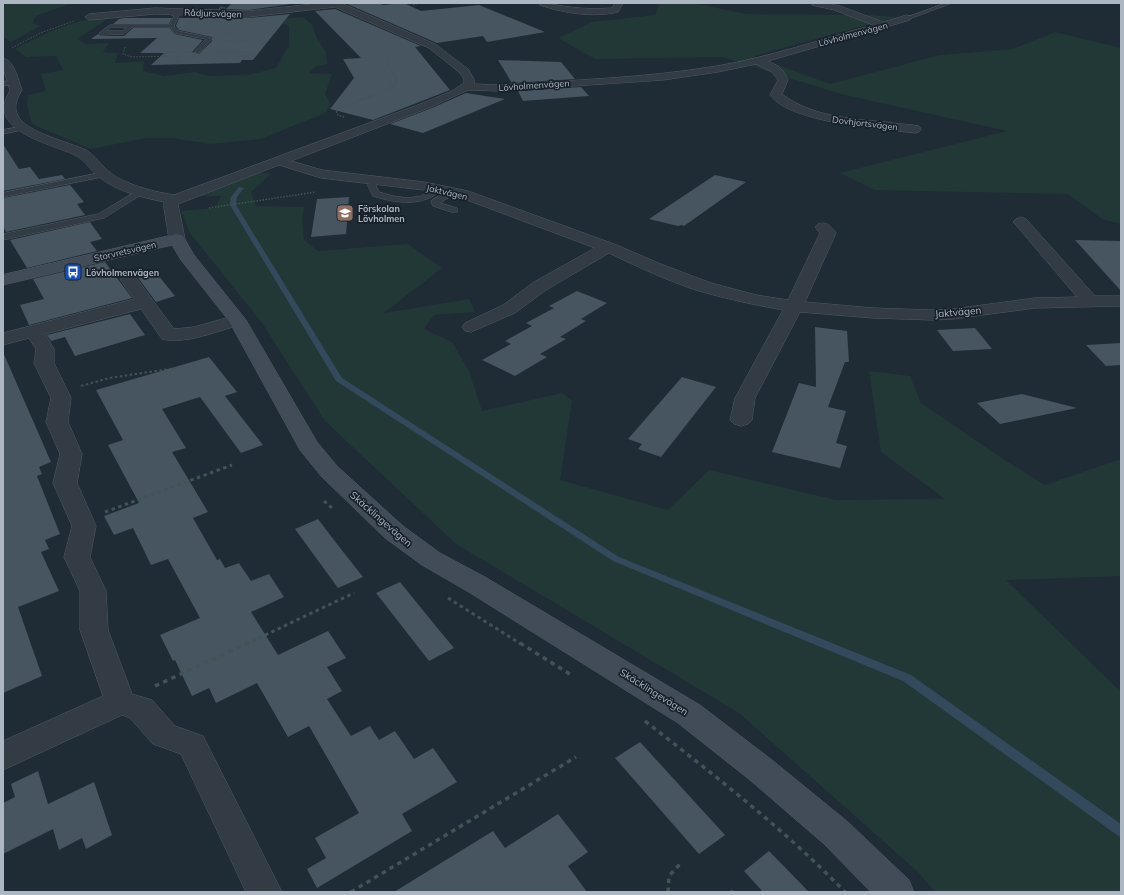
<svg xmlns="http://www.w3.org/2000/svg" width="1124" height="895" font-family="Mulish,sans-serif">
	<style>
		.green { fill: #223837 }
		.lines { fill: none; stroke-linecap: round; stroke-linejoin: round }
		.stream { fill: #33495c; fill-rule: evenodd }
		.building { fill: #475561 }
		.lane-casing { stroke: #505a64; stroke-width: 1 }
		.street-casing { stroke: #505a64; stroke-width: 1 }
		.secondary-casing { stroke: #505a64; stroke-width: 1 }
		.path-far4 { stroke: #415455; stroke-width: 1; stroke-dasharray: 1.5 1.5; stroke-linecap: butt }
		.path-far3 { stroke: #415455; stroke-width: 1.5; stroke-dasharray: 1.5 1.5; stroke-linecap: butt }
		.path-far2 { stroke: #415455; stroke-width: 2; stroke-dasharray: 2.5 2.5; stroke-linecap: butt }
		.path-far1 { stroke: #415455; stroke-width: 3; stroke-dasharray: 3.5 3.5; stroke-linecap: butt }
		.path { stroke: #415455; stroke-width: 3.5; stroke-dasharray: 4.5 4.5; stroke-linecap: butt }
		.lane { fill: #333c45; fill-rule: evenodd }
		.street { fill: #333c45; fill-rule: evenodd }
		.secondary { fill: #414c58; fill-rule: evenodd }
		.labels { text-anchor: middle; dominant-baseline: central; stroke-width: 3.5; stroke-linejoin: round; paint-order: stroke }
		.far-street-label { font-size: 9px; fill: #acb7c3; stroke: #18212a }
		.far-poi-label { font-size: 9px; font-weight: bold; fill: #acb7c3; stroke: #18212a; text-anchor: start }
		.street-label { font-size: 10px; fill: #acb7c3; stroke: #18212a }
	</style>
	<rect width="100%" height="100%" fill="#1f2b35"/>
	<path class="green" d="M3 3H72L36 16 32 23 41 26 11 42 3 37Z
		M660 3H693L746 14 870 15 896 17 754 56 830 84 940 55 1013 49 1055 32 1121 48V224L1102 219 1068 194 875 190 840 173 1007 131 841 94 722 57 595 59 558 38 592 22 655 15Z
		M113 15 77 39 86 44 109 43 103 52 118 53 115 63 144 61 143 71 164 76 195 72 209 76 248 75 276 68 289 46V26L279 22 282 19 303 17 313 26 315 34 326 53 327 64 316 67 310 71V73L332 74 325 94 331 104 325 113 261 139 210 144 173 138H146L91 149 32 124 27 105 28 95 46 91 41 74 63 70 56 56 26 57 15 49C48 32 75 19 113 15Z
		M255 172 271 174 251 192 256 206 304 207 302 220 304 240 318 251 408 244 442 268 384 313 469 299 475 312 434 315 424 329 452 342 469 371 482 411 562 393 572 401 560 480 668 510 709 470 836 500 945 499 881 452 869 371 910 376 921 403 1000 457 1045 485 1121 459V576L1006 580 1121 692V892H935L919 873 739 713 456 544 325 421 262 323 190 233 181 211 215 208 221 196H189Z"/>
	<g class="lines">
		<path class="stream" d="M239 187 244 188 237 197 236 205 342 378 619 557 911 675 1121 824V837L1117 835 903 681 613 561 336 381 230 205 231 197Z"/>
	</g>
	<path class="building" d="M232 3H298L248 10 226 9Z
		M345 3H378L383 5 404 3 421 11 479 5 545 32 487 42 483 36 437 43Z
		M335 9 421 46 415 47 450 90 373 120 330 109 354 78 343 59 361 58 315 11Z
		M290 14 253 60H242L240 63 151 65 164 53H140L157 38 91 39 98 34 102 36H124L133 28H170L174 34 203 40 192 52 199 54 212 41V37L179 30 176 26 179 18H248Z
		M125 18H172L169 24H113L119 19Z
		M498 60 561 62 575 79 512 83Z
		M581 87 589 96 523 101 518 91Z
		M466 93 505 99 423 133 390 124 432 108Z
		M3 144 19 169 30 167 39 179 62 175 65 179 3 191Z
		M715 175 746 182 684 226 681 225 678 226 649 219Z
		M70 185 84 202 77 204 85 215 6 232 3 226V198Z
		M349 197 346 234 311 237 317 199Z
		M90 222 102 239 90 242 97 251 27 268 10 240Z
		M1075 240 1121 241V291Z
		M105 262 132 298 29 325 20 305 44 299 33 279Z
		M154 270 175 296 156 302 136 275Z
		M577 291 607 303 581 319 586 321 560 337 566 339 540 354 547 357 515 376 482 360 511 344 505 341 532 326 526 323 554 308 549 306Z
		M130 314 145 335 75 356 65 337 51 341 47 335Z
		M815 327 847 331 849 362H845L828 407 846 411 836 443 847 446 840 468 772 452 799 383 816 387Z
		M975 328 992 349 953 351 937 330Z
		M1121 343V365L1106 366 1086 345Z
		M3 352 51 462 39 467 42 474 37 476 60 534 45 540 49 549 41 552 59 591 18 607 42 676 3 693Z
		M209 357 237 392 225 396 263 445 241 453 200 397 162 409 186 448 172 452 208 512 193 518 217 560 220 559 225 568 239 563 251 581 269 574 284 597 251 612 278 655 328 631 346 658 327 667 342 691 327 699 351 736 370 726 379 740 395 731 414 759 433 748 457 782 402 814 412 831 317 888 307 869 326 858 315 838 359 813 309 726 288 737 257 683 216 703 209 688 192 696 175 660 173 661 160 635 200 618 168 559 151 565 133 528 114 535 104 516 139 503 108 445 123 440 96 390Z
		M682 377 716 387 661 457 638 449 642 444 628 439Z
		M1022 394 1077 408 1000 424 977 403Z
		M318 519 337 544 363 577 338 588 295 529Z
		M400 582 439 630 454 648 429 661 376 593Z
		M640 742 725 835 699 854 615 758Z
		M38 771 48 804 94 782 112 835 86 849 82 838 59 850 53 829 3 854V803L15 797 11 784Z
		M558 814 588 852 568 866 587 892H394L493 831 505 848Z
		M769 851 809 892H763L744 871Z"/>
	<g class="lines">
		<g class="lane-casing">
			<path id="lane" d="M946 3H952L909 19 905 18Z
				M221 7 225 8 220 15H216Z
				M165 10 179 15 174 26 178 31 211 38V40L199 53 194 52 206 39 174 33 171 27H132L124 34 102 35 99 33 110 25H170L174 16 165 12ZM111 27H126L123 31H107Z
				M15 80 17 81V83L3 86V82Z
				M25 126 28 128 27 129 3 134V130Z
				M104 172 108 174 107 176 3 197V193Z
				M370 179H373L377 181 376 186 379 192 393 196 408 198 421 196 438 187 442 189C424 208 395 203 373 196L368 186Z
				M450 190H456L457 192 440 203 457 208V212H451L433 206 431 202 432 200Z
				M137 191H140L144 193 104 218 3 240V234L98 214Z"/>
		</g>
		<g class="street-casing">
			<path id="street" d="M322 3H341L435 44 468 69 474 79V84L499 85C572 80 645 78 717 66 770 57 822 39 873 25L834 10 812 5 811 3H826L840 6 883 22 907 15 910 16 911 18 910 20 768 61C778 65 784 70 788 80L782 94C810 116 851 119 885 122 897 124 908 124 919 126L921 129 919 132 915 133C882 129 790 123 770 95L778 80 772 72 756 64 718 72 663 80 499 91 468 90 431 107 291 161 322 170 424 182 468 191 614 244 663 265 711 283 756 295 788 300 820 233 815 227 818 224C827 221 831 226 836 233L805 302 873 308 932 310 953 309 1035 298 1077 297 1016 225 1013 222 1016 219 1021 217 1026 219 1095 296H1121V306L1035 308 953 319 932 320 873 318 800 312 755 398 752 420 748 424 741 426 734 424 730 420 735 398 783 310C755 305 727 299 699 291 668 281 638 267 609 253L546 290 515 313 471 332 465 331 462 327 465 323 503 305 534 282 595 248 459 197 424 190 321 178 279 165 178 204 185 239 183 242 177 244 171 242 169 239 164 208V202C141 197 118 192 99 177 91 171 86 161 77 156 58 146 3 135 4 107 4 101 8 95 10 90L3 68V58C15 61 18 80 22 90 17 98 13 107 18 116 27 133 69 142 86 150 93 154 98 161 104 167 110 173 118 179 127 182 142 189 158 192 174 195L423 103 452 91 464 83V79L460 73 429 48 335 7 248 17 155 14 89 20 85 17 89 14 155 8 248 11Z
				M539 3C550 3 559 6 570 7 584 9 598 9 612 8L615 3H623L618 12C593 18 563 13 540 5Z
				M128 274 134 275 174 329 194 327 237 315 243 316 246 320 243 324C220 330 186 345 162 339L141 309 45 334 54 349V363L71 398 68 422 82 454 77 483 96 526 90 557 106 591 108 630 132 694 152 700 175 726 203 736 282 892H246L181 754 153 744 130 718 122 715 3 770V741L103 696 80 630V591L64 557 72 526 53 483 60 454 46 422 51 398 34 363 36 349 29 338 3 345V333L134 299 120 279 122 275Z"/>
		</g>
		<g class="secondary-casing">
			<path id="secondary" d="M177 234 183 236 194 255 246 320 317 442 337 466 403 526 440 553 485 577 700 705 772 760 848 822 909 880 914 892H871L824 844 750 780 678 723 467 591 422 565 385 538 321 476 300 450 229 321 181 260 172 245 3 285V275Z"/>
		</g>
		<path class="path-far4" d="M413 5 420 3
			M224 33H232L225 41
			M225 41H249
			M125 47 123 54 131 57 180 56
			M12 48 40 33 74 21
			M185 52H197L188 62H175Z
			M218 52H227
			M227 52H254L251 55 223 58Z
			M161 57 166 52H180
			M390 60 386 61 394 75"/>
		<path class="path-far3" d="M344 117 338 115 336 111 340 108 382 92 396 84 397 80 394 74
			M209 208 316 192"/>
		<path class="path-far2" d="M81 386 109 378 176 368"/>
		<path class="path-far1" d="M324 501 332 508
			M105 512 232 465
			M448 598 521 644
			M246 644 354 593"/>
		<path class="path" d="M520 643 573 676
			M155 686 248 643
			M645 721C714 775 784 829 845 892
			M351 892 576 757
			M668 892 669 876 680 864
			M731 892 733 891"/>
		<use href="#lane" class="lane"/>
		<use href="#street" class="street"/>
		<use href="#secondary" class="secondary"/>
	</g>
	<defs>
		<g id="school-square" transform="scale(0.9)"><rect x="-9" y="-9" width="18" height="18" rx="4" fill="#8d6e63" stroke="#18212a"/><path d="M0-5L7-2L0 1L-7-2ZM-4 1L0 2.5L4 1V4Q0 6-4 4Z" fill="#fff"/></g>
		<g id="bus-square" transform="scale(0.9)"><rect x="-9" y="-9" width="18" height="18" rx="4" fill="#1a4fb4" stroke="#18212a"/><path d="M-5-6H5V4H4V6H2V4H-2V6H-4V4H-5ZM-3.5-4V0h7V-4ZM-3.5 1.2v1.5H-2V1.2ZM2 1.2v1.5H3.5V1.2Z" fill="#fff"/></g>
	</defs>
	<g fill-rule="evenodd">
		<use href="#school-square" x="345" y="213"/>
		<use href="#bus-square" x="73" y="272"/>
	</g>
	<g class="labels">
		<g class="far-street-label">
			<text transform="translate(213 13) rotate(2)">Rådjursvägen</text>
			<text transform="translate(853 34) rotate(-15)">Lövholmenvägen</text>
			<text transform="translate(534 85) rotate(-4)">Lövholmenvägen</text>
			<text transform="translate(865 123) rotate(7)">Dovhjortsvägen</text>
			<text transform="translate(447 192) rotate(13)">Jaktvägen</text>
			<text transform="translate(125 251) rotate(-13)">Storvretsvägen</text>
		</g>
		<g class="far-poi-label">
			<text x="358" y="208">Förskolan<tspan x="358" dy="10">Lövholmen</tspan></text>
			<text x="86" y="272">Lövholmenvägen</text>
		</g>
		<g class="street-label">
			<text transform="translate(958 312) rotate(-5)">Jaktvägen</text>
			<text transform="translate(381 519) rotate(41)">Skäcklingevägen</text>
			<text transform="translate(654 692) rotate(32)">Skäcklingevägen</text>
		</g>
	</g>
	<rect width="1124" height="895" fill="none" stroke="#acb7c3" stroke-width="8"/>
</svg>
